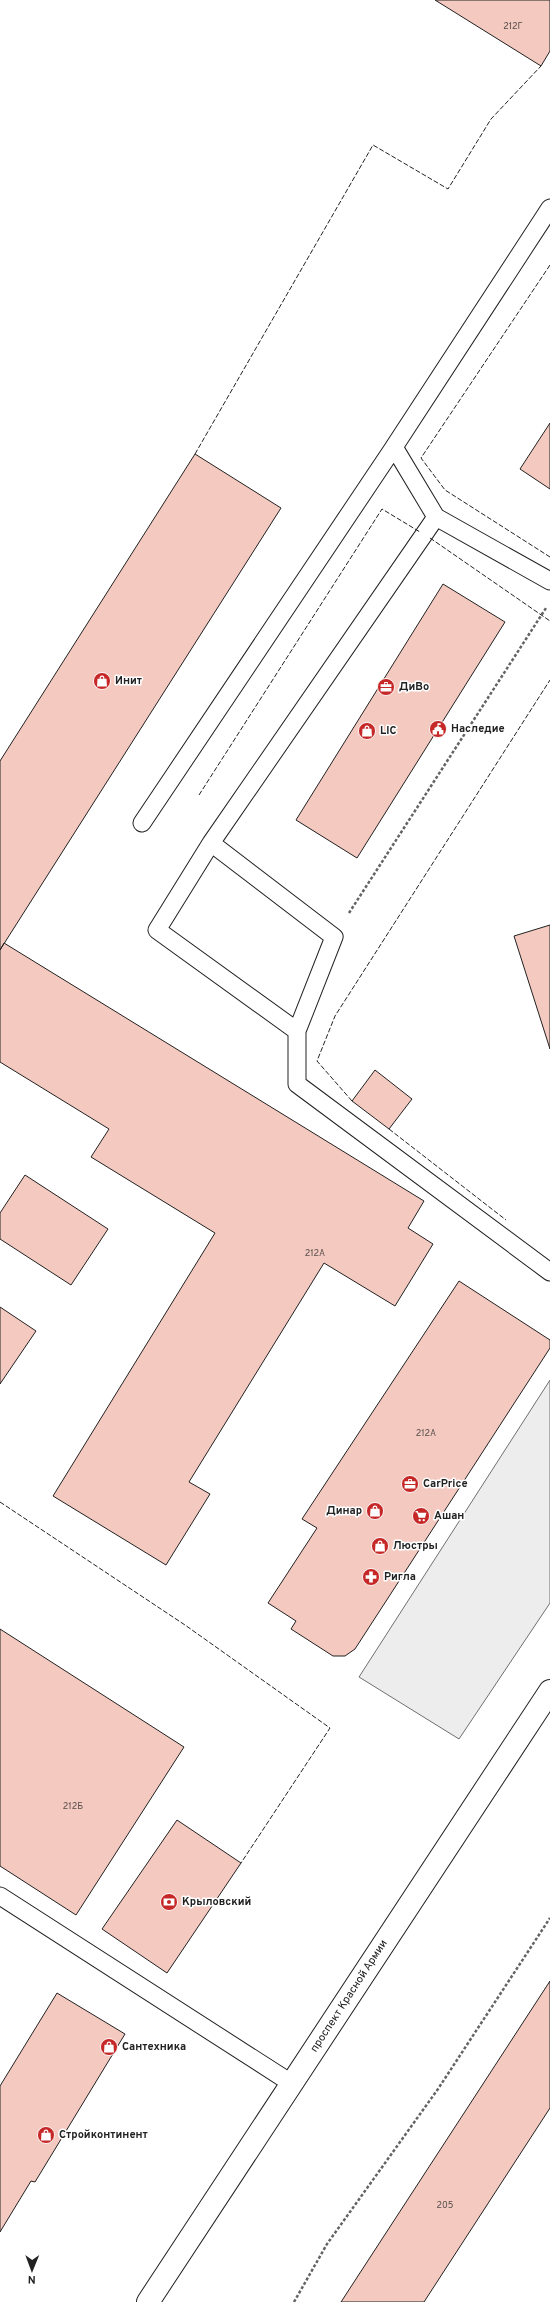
<svg xmlns="http://www.w3.org/2000/svg" width="550" height="2302" font-family="Overpass,sans-serif">
	<style>
		.parking { fill: #ededed; stroke: #6f6f6f }
		.building { fill: #f3c9c0; stroke: #222 }
		.lines { fill: none; stroke-linecap: round; stroke-linejoin: round }
		.service-casing { stroke: #222; stroke-width: 19 }
		.secondary-casing { stroke: #222; stroke-width: 24 }
		.path { stroke: #646464; stroke-width: 2.5; stroke-dasharray: 3 2; stroke-linecap: butt }
		.service { stroke: #fff; stroke-width: 17 }
		.secondary { stroke: #fff; stroke-width: 22 }
		.fence { stroke: #222; stroke-width: 1; stroke-dasharray: 5 2; stroke-linecap: butt }
		.labels { text-anchor: middle; dominant-baseline: central; stroke-width: 3; stroke-linejoin: round; paint-order: stroke }
		.number-label { font-size: 9px; fill: #564c4a }
		.poi-label { font-size: 11px; font-weight: bold; fill: #222; stroke: #fff; text-anchor: start }
		.street-label { font-size: 11px; fill: #222; stroke: #fff }
	</style>
	<rect width="100%" height="100%" fill="#fff"/>
	<path class="parking" d="M550 1380V1603L459 1739 359 1677Z"/>
	<path class="building" d="M435 0H550V51L541 66Z
		M550 423V489L520 469Z
		M195 454 281 508 0 950V761Z
		M443 584 505 622 357 858 296 820Z
		M550 925V1049L514 936Z
		M4 943 424 1201 408 1228 433 1244 395 1306 324 1263 189 1482 210 1494 166 1565 53 1496 215 1233 91 1157 109 1129 0 1062V950Z
		M375 1070 412 1099 389 1129 352 1101Z
		M25 1175 108 1229 71 1285 0 1239V1213Z
		M459 1281 550 1340V1348L355 1649 345 1656H333L291 1629 296 1621 268 1603 317 1528 302 1519Z
		M0 1307 36 1331 0 1384Z
		M0 1629 184 1747 76 1915 0 1866Z
		M177 1820 241 1863 167 1973 102 1929Z
		M550 1981V2108L424 2302H341Z
		M57 1993 125 2034 35 2182 31 2181 0 2232V2086Z"/>
	<g class="lines">
		<g class="service-casing">
			<path id="service" d="M550 208 394 447 436 517 211 843 334 937 297 1031V1084L550 1272
				M436 517 550 581
				M142 823 394 447
				M211 843 157 930 297 1031
				M0 1896 291 2083"/>
		</g>
		<g class="secondary-casing">
			<path id="secondary" d="M148 2302 550 1691"/>
		</g>
		<path class="path" d="M349 913 546 608
			M294 2302 327 2244 438 2089 550 1918"/>
		<use href="#service" class="service"/>
		<use href="#secondary" class="secondary"/>
		<path class="fence" d="M550 265 421 458 445 490 550 557
			M195 454 373 145 448 189 491 119 541 66
			M430 538 550 621
			M199 795 382 509 420 532
			M352 1101 317 1061 335 1016 550 680
			M389 1129 506 1220
			M0 1502 185 1625 330 1728 241 1863"/>
	</g>
	<defs>
		<g id="shop-disc" transform="scale(0.9)"><circle r="9.5" fill="#c62828" stroke="#fff"/><path d="M-5-2.5h2.3a2.7 3.5 0 0 1 5.4 0H5L5.5 6h-11ZM-1.5-2.5h3a1.5 2.3 0 0 0-3 0Z" fill="#fff"/></g>
		<g id="office-disc" transform="scale(0.9)"><circle r="9.5" fill="#c62828" stroke="#fff"/><path d="M-6-3h4V-5.5h4V-3h4V5H-6ZM-1-4.5V-3h2v-1.5ZM-6 0V1H6V0Z" fill="#fff"/></g>
		<g id="civic-disc" transform="scale(0.9)"><circle r="9.5" fill="#c62828" stroke="#fff"/><path d="M-.6-6.5H3V-4.5H.6V-3L4-1V1h2V6H-6V1h2V-1L-.6-3ZM-1.2 2.5V6h2.4V2.5Z" fill="#fff"/></g>
		<g id="supermarket-disc" transform="scale(0.9)"><circle r="9.5" fill="#c62828" stroke="#fff"/><path d="M-6-5.5h2.5l.6 2H6L4.5 2H-2.5L-4.4-4H-6ZM-1.5 3.2a1.3 1.3 0 1 0 .1 0ZM3 3.2a1.3 1.3 0 1 0 .1 0Z" fill="#fff"/></g>
		<g id="pharmacy-disc" transform="scale(0.9)"><circle r="9.5" fill="#c62828" stroke="#fff"/><path d="M-2-6h4v4h4v4h-4v4h-4v-4h-4v-4h4Z" fill="#fff"/></g>
		<g id="bank-disc" transform="scale(0.9)"><circle r="9.5" fill="#c62828" stroke="#fff"/><path d="M-6-4H6V4H-6ZM0-2.3a2.3 2.3 0 1 0 0 4.6a2.3 2.3 0 1 0 0-4.6Z" fill="#fff"/></g>
	</defs>
	<g fill-rule="evenodd">
		<use href="#shop-disc" x="102" y="681"/>
		<use href="#office-disc" x="386" y="687"/>
		<use href="#civic-disc" x="438" y="729"/>
		<use href="#shop-disc" x="367" y="731"/>
		<use href="#office-disc" x="410" y="1484"/>
		<use href="#shop-disc" x="375" y="1511"/>
		<use href="#supermarket-disc" x="421" y="1516"/>
		<use href="#shop-disc" x="380" y="1546"/>
		<use href="#pharmacy-disc" x="371" y="1577"/>
		<use href="#bank-disc" x="169" y="1902"/>
		<use href="#shop-disc" x="109" y="2047"/>
		<use href="#shop-disc" x="46" y="2135"/>
	</g>
	<g class="labels">
		<g class="number-label">
			<text x="513" y="26">212Г</text>
			<text x="315" y="1253">212А</text>
			<text x="426" y="1433">212А</text>
			<text x="73" y="1806">212Б</text>
			<text x="445" y="2205">205</text>
		</g>
		<g class="poi-label">
			<text x="115" y="681">Инит</text>
			<text x="399" y="687">ДиВо</text>
			<text x="451" y="729">Наследие</text>
			<text x="380" y="731">LIC</text>
			<text x="423" y="1484">CarPrice</text>
			<text x="362" y="1511" text-anchor="end">Динар</text>
			<text x="434" y="1516">Ашан</text>
			<text x="393" y="1546">Люстры</text>
			<text x="384" y="1577">Ригла</text>
			<text x="182" y="1902">Крыловский</text>
			<text x="122" y="2047">Сантехника</text>
			<text x="59" y="2135">Стройконтинент</text>
		</g>
		<g class="street-label">
			<text transform="translate(349 1996) rotate(-57)">проспект Красной Армии</text>
		</g>
	</g>
	<g transform="translate(32 2270) rotate(181)" stroke="#ffffff" stroke-width="3" paint-order="stroke">
	<path d="M0-3L7 15L0 10L-7 15Z" fill="#222222"/>
	<text y="-6" font-size="11" font-weight="bold" text-anchor="middle" fill="#222222">N</text>
	</g>
</svg>
